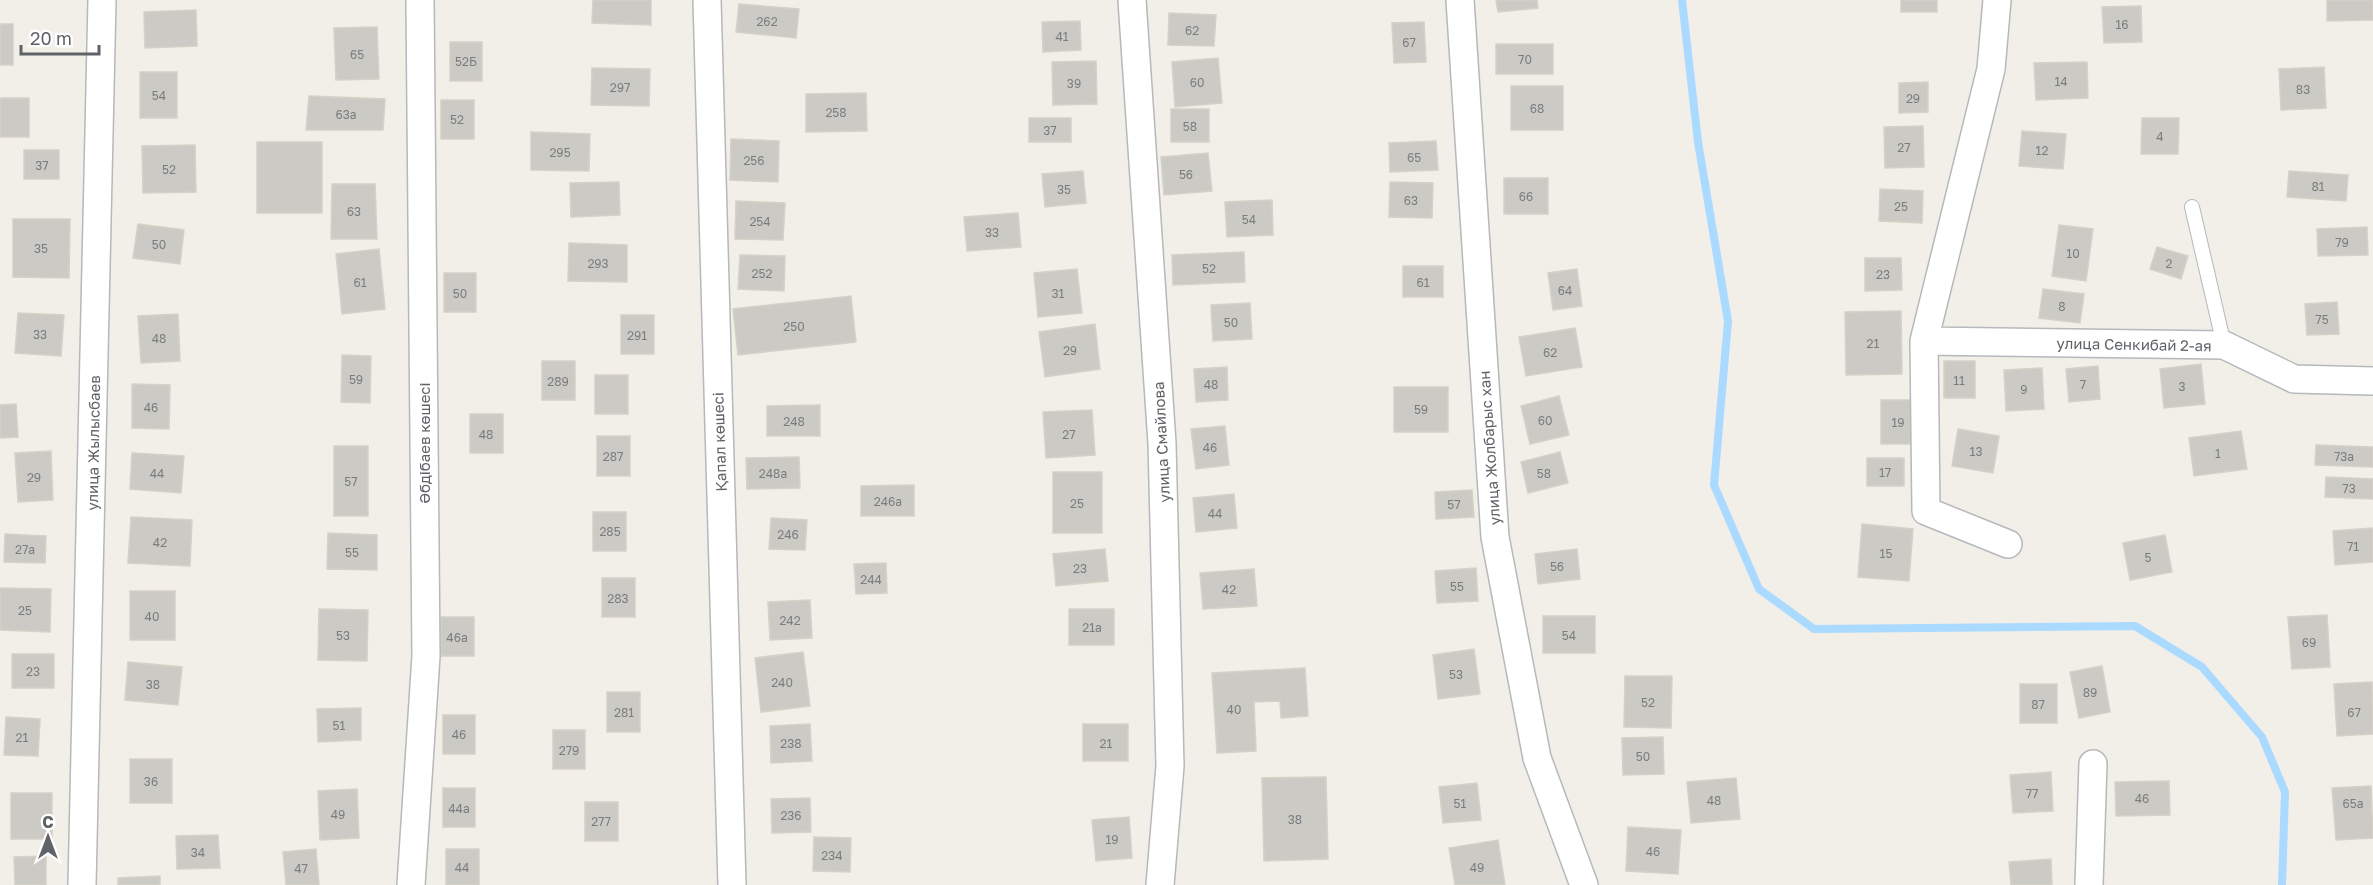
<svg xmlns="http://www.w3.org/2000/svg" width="2373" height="885" font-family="'Golos Text',sans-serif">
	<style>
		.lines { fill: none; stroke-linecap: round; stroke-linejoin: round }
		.stream { stroke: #aadaff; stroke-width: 8 }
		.building { fill: #cccac5; stroke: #d6d1c6; stroke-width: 1.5 }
		.service-casing { stroke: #b5b8bc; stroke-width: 16 }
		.minor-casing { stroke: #b5b8bc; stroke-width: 30 }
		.service { stroke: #fff; stroke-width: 14 }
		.minor { stroke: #fff; stroke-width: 27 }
		.labels { text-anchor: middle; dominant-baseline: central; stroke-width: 5; stroke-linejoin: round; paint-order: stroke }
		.number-label { font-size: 12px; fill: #7a7d7f }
		.street-label { font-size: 15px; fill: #5f6368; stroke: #fff }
	</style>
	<rect width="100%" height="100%" fill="#f1efe8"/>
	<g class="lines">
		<path class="stream" d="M1682 0 1698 142 1728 321 1714 485 1759 589 1814 629 2135 626 2202 667 2262 737 2285 792 2282 885"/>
	</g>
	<path class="building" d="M593 0H651V25L592 23Z
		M1496 0H1537L1538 8 1498 12Z
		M1901 0H1937V12H1901Z
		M2327 0H2373V20L2327 21Z
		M739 4 799 9 796 38 736 32Z
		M2141 6 2142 42 2104 43 2102 7Z
		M196 10 197 46 145 48 144 12Z
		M1169 13 1216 15 1214 46 1168 45Z
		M1080 21 1081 50 1043 52 1042 22Z
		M1424 22 1426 62 1394 63 1392 23Z
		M0 24H13V65H0Z
		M377 27 379 79 336 80 334 28Z
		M450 42H482V81H450Z
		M1496 44H1553V74H1496Z
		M1218 58 1222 103 1175 107 1172 62Z
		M1096 61 1097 104 1053 105 1052 62Z
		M2087 62 2088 98 2036 100 2034 63Z
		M2324 67 2326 108 2281 110 2279 69Z
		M592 68 650 69 649 106 591 105Z
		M140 72H177V118H140Z
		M1928 82V112L1899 113V83Z
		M1511 86H1563V130H1511Z
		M866 93 867 131 806 132V94Z
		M309 96 385 99 383 130H306Z
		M0 98H29V137H0Z
		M441 100H474V139H441Z
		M1171 109H1209V142H1171Z
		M1029 118H1071V142H1029Z
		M2142 118H2179L2178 154H2141Z
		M1923 126 1924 167 1885 168 1884 127Z
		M2022 131 2066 134 2063 169 2019 166Z
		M531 132 590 134 589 171 531 170Z
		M731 139 779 141 778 182 730 180Z
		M1436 141 1438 170 1390 172 1389 143Z
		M257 142H322V213H257Z
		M195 145 196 192 143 193 142 146Z
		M24 150H59V179H24Z
		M1208 153 1212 191 1164 195 1161 157Z
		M1083 171 1086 203 1045 207 1042 174Z
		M2289 171 2348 175 2346 201 2287 197Z
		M1504 178H1548V214H1504Z
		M619 182 620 215 571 217 570 183Z
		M1390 182 1433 183 1432 218 1389 217Z
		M332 184H375L377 239H331Z
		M1880 189 1923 191 1922 223 1879 221Z
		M1272 200 1273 235 1227 237 1225 202Z
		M736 201 785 203 783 240 735 239Z
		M1018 213 1021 247 967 251 964 217Z
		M13 219H70L69 278 13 277Z
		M138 224 184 230 180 264 133 258Z
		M2059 225 2093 229 2086 281 2052 276Z
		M2367 227 2368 255 2318 256 2317 229Z
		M569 243 627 245V282L568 281Z
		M2157 247 2188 256 2181 279 2150 269Z
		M379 249 385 309 342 314 336 254Z
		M1244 252 1245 282 1173 285 1172 255Z
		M740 255 785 256 784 291 738 289Z
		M1865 258H1901L1902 290 1865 291Z
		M1403 266H1443V297H1403Z
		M1077 269 1082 313 1038 317 1034 273Z
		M1577 269 1582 306 1553 310 1548 273Z
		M444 273H476V312H444Z
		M2043 289 2084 294 2080 323 2039 318Z
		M851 296 856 342 738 355 733 309Z
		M2337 302 2339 334 2307 335 2305 304Z
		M1250 303 1252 339 1213 341 1211 305Z
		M1901 311 1902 374 1846 375 1845 312Z
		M18 313 64 315 61 356 15 353Z
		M178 314 180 361 141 363 138 316Z
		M621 315H654V354H621Z
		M1095 324 1100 369 1045 377 1039 332Z
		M1575 328 1582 367 1526 376 1519 337Z
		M342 355 371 356 370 403 341 402Z
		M542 361H575V400H542Z
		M1944 361H1975V398H1944Z
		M2201 364 2205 404 2164 408 2160 369Z
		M2098 366 2100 399 2069 402 2066 369Z
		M1227 367 1228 400 1196 402 1194 369Z
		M2042 368 2044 409 2006 411 2004 370Z
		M595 375H628V414H595Z
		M132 384 170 385 169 429 132 428Z
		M1394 387H1448V432H1394Z
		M1559 396 1569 435 1530 444 1521 406Z
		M1881 400H1916V444H1881Z
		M16 404 18 437 0 438V405Z
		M820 405V436H767V406Z
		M1092 410 1095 455 1046 458 1043 412Z
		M470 414H503V453H470Z
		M1225 426 1229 465 1196 469 1191 429Z
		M1958 429 1999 436 1993 473 1952 466Z
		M2241 431 2247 469 2194 476 2189 438Z
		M597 436H630V476H597Z
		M2316 445 2373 447V467L2315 465Z
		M334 446H368V516H334Z
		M51 451 53 500 18 502 15 453Z
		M1560 452 1568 483 1528 493 1521 462Z
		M132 453 184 456 181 493 130 489Z
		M799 457 800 488 747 489 746 458Z
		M1867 458H1904V486H1867Z
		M1053 472H1102V533H1053Z
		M2326 477 2373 479V499L2325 497Z
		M914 485V516H861V486Z
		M1472 490 1474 517 1436 519 1435 492Z
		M1234 494 1237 528 1196 532 1193 498Z
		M593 512H626V551H593Z
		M131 517 192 520 190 566 128 563Z
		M771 518 807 520 805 550 769 549Z
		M1862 524 1913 529 1909 581 1858 577Z
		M2373 528V562L2335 565 2333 531Z
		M328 533 377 535V570L327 569Z
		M5 534 46 536 45 563 4 562Z
		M2165 535 2172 572 2130 580 2123 543Z
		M1105 549 1108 581 1056 586 1053 554Z
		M1577 549 1580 579 1538 584 1535 554Z
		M886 563 887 593 856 594 854 564Z
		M1476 568 1478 601 1437 603 1435 571Z
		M1254 569 1257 606 1203 609 1200 573Z
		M602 578H635V617H602Z
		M0 588 51 589 50 632 0 630Z
		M130 591H175V640H130Z
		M810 600 812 638 770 640 768 602Z
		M319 609 368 610 367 661 318 660Z
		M1069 609H1114V645H1069Z
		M2327 615 2330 667 2292 669 2288 617Z
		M1543 616H1595V653H1543Z
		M441 617H474V656H441Z
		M1474 649 1480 694 1438 699 1433 655Z
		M803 652 810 706 761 712 755 658Z
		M12 654H54V688H12Z
		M128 662 182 667 178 705 125 700Z
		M2102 666 2110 712 2079 718 2070 672Z
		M1305 668 1308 716 1281 718 1280 701 1254 702 1256 751 1217 753 1212 673Z
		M1625 676H1672L1671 728 1624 727Z
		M2372 682 2373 734 2337 736 2334 684Z
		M2020 684H2057V723H2020Z
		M607 692H640V732H607Z
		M361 708V740L318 742 317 709Z
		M443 715H475V754H443Z
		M6 717 40 719 38 756 4 755Z
		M810 724 812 761 771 763 770 726Z
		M1083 724H1128V761H1083Z
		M553 730H585V769H553Z
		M1663 737 1664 774 1623 775 1622 738Z
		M130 759H172V803H130Z
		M2051 772 2053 811 2013 813 2010 775Z
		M1326 777 1328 859 1264 861 1262 778Z
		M1736 778 1740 819 1691 823 1687 782Z
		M2169 781 2170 815 2116 816 2115 782Z
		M1477 783 1481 820 1443 823 1439 787Z
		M2371 786 2373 838 2336 840 2332 788Z
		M443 788H475V827H443Z
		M357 789 359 838 320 840 318 791Z
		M11 793H52V839H11Z
		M810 798 811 832 772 833 771 799Z
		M585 802H618V841H585Z
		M1129 817 1132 858 1096 861 1092 820Z
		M1628 827 1681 830 1678 874 1626 871Z
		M218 835 220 868 177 869 176 836Z
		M814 837 851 838 850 872 813 871Z
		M1498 840 1505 885H1455L1449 848Z
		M316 849 319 885H286L283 852Z
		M446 849H479V885H446Z
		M46 856V885H15L14 857Z
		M2051 859 2052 885H2011L2009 862Z
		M160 876V885H118V878Z"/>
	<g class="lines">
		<g class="service-casing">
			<path id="service" d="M2192 207 2224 345"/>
		</g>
		<g class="minor-casing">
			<path id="minor" d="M707 0 732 885
				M1132 0 1162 443 1170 766 1160 885
				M1460 0 1495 537 1537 758 1584 885
				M1997 0 1991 69 1924 341 1926 511 2008 544
				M1924 341 2224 345 2294 379 2373 381
				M82 885 102 0
				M411 885 426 656 420 0
				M2089 885 2093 764"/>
		</g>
		<use href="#service" class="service"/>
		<use href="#minor" class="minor"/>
	</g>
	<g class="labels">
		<g class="number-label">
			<text x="767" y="21">262</text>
			<text x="2122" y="24">16</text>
			<text x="1192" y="30">62</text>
			<text x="1062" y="36">41</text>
			<text x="1409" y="42">67</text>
			<text x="357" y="54">65</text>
			<text x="1525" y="59">70</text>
			<text x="466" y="61">52Б</text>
			<text x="2061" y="81">14</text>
			<text x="1197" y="82">60</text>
			<text x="1074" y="83">39</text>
			<text x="620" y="87">297</text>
			<text x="2303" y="89">83</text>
			<text x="159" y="95">54</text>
			<text x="1913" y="98">29</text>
			<text x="1537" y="108">68</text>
			<text x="836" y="112">258</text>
			<text x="346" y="114">63а</text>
			<text x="457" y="119">52</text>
			<text x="1190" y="126">58</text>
			<text x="1050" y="130">37</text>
			<text x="2160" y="136">4</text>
			<text x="1904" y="147">27</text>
			<text x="2042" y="150">12</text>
			<text x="560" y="152">295</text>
			<text x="1414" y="157">65</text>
			<text x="754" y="160">256</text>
			<text x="42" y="165">37</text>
			<text x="169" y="169">52</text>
			<text x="1186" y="174">56</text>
			<text x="2318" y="186">81</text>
			<text x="1064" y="189">35</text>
			<text x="1526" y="196">66</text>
			<text x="1411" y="200">63</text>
			<text x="1901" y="206">25</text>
			<text x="354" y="211">63</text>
			<text x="1249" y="219">54</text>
			<text x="760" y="221">254</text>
			<text x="992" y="232">33</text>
			<text x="2342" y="242">79</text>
			<text x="159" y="244">50</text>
			<text x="41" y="248">35</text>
			<text x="2073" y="253">10</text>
			<text x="598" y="263">293</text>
			<text x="2169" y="263">2</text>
			<text x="1209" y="268">52</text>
			<text x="762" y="273">252</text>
			<text x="1883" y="274">23</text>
			<text x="360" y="282">61</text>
			<text x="1423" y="282">61</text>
			<text x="1565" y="290">64</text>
			<text x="460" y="293">50</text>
			<text x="1058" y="293">31</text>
			<text x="2062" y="306">8</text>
			<text x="2322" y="319">75</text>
			<text x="1231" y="322">50</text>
			<text x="794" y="326">250</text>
			<text x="40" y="334">33</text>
			<text x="637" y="335">291</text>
			<text x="159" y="338">48</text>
			<text x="1873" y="343">21</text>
			<text x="1070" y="350">29</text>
			<text x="1550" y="352">62</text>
			<text x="356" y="379">59</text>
			<text x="1959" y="380">11</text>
			<text x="558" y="381">289</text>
			<text x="1211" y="384">48</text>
			<text x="2083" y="384">7</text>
			<text x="2182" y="386">3</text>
			<text x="2024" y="389">9</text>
			<text x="151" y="407">46</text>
			<text x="1421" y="409">59</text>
			<text x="1545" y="420">60</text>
			<text x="794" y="421">248</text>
			<text x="1898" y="422">19</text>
			<text x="486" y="434">48</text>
			<text x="1069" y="434">27</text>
			<text x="1210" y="447">46</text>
			<text x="1976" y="451">13</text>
			<text x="2218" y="453">1</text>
			<text x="613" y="456">287</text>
			<text x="2344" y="456">73а</text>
			<text x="1885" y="472">17</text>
			<text x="157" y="473">44</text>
			<text x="773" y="473">248а</text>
			<text x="1544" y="473">58</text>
			<text x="34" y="477">29</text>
			<text x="351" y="481">57</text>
			<text x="2349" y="488">73</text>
			<text x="888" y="501">246а</text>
			<text x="1077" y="503">25</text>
			<text x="1454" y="504">57</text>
			<text x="1215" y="513">44</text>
			<text x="610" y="531">285</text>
			<text x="788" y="534">246</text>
			<text x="160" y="542">42</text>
			<text x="2353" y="546">71</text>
			<text x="25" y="549">27а</text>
			<text x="352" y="552">55</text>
			<text x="1886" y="553">15</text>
			<text x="2148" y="557">5</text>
			<text x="1557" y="566">56</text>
			<text x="1080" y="568">23</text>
			<text x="871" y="579">244</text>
			<text x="1457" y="586">55</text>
			<text x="1229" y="589">42</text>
			<text x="618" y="598">283</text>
			<text x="25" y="610">25</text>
			<text x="152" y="616">40</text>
			<text x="790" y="620">242</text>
			<text x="1092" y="627">21а</text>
			<text x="343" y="635">53</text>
			<text x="1569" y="635">54</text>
			<text x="457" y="637">46а</text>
			<text x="2309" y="642">69</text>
			<text x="33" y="671">23</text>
			<text x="1456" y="674">53</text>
			<text x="782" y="682">240</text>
			<text x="153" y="684">38</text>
			<text x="2090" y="692">89</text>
			<text x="1648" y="702">52</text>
			<text x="2038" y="704">87</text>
			<text x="1234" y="709">40</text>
			<text x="624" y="712">281</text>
			<text x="2354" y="712">67</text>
			<text x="339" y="725">51</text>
			<text x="459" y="734">46</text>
			<text x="22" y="737">21</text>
			<text x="791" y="743">238</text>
			<text x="1106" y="743">21</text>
			<text x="569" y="750">279</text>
			<text x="1643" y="756">50</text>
			<text x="151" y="781">36</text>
			<text x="2032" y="793">77</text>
			<text x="2142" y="798">46</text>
			<text x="1714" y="800">48</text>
			<text x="1460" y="803">51</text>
			<text x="2353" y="803">65а</text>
			<text x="459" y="808">44а</text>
			<text x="338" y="814">49</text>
			<text x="791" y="815">236</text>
			<text x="1295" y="819">38</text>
			<text x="601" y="821">277</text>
			<text x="1112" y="839">19</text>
			<text x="1653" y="851">46</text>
			<text x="198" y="852">34</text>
			<text x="832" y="855">234</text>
			<text x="462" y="867">44</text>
			<text x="1477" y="867">49</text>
			<text x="301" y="868">47</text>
		</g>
		<g class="street-label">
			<text transform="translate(2134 344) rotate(1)">улица Сенкибай 2-ая</text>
			<text transform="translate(719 442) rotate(-92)">Қапал көшесі</text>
			<text transform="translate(1161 442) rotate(-93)">улица Смайлова</text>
			<text transform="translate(93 443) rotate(-89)">улица Жылысбаев</text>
			<text transform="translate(424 443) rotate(-90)">Әбдібаев көшесі</text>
			<text transform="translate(1489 448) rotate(-94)">улица Жолбарыс хан</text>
		</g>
	</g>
	<g transform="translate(48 837)" stroke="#ffffff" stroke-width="4.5" paint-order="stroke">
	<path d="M0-4.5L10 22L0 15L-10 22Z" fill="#5f6368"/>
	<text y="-9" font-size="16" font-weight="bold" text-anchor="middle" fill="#5f6368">С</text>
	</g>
	<path d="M21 45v9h78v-9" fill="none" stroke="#5f6368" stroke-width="3"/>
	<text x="30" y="45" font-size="18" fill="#5f6368" stroke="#ffffff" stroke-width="4.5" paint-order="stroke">20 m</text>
</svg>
